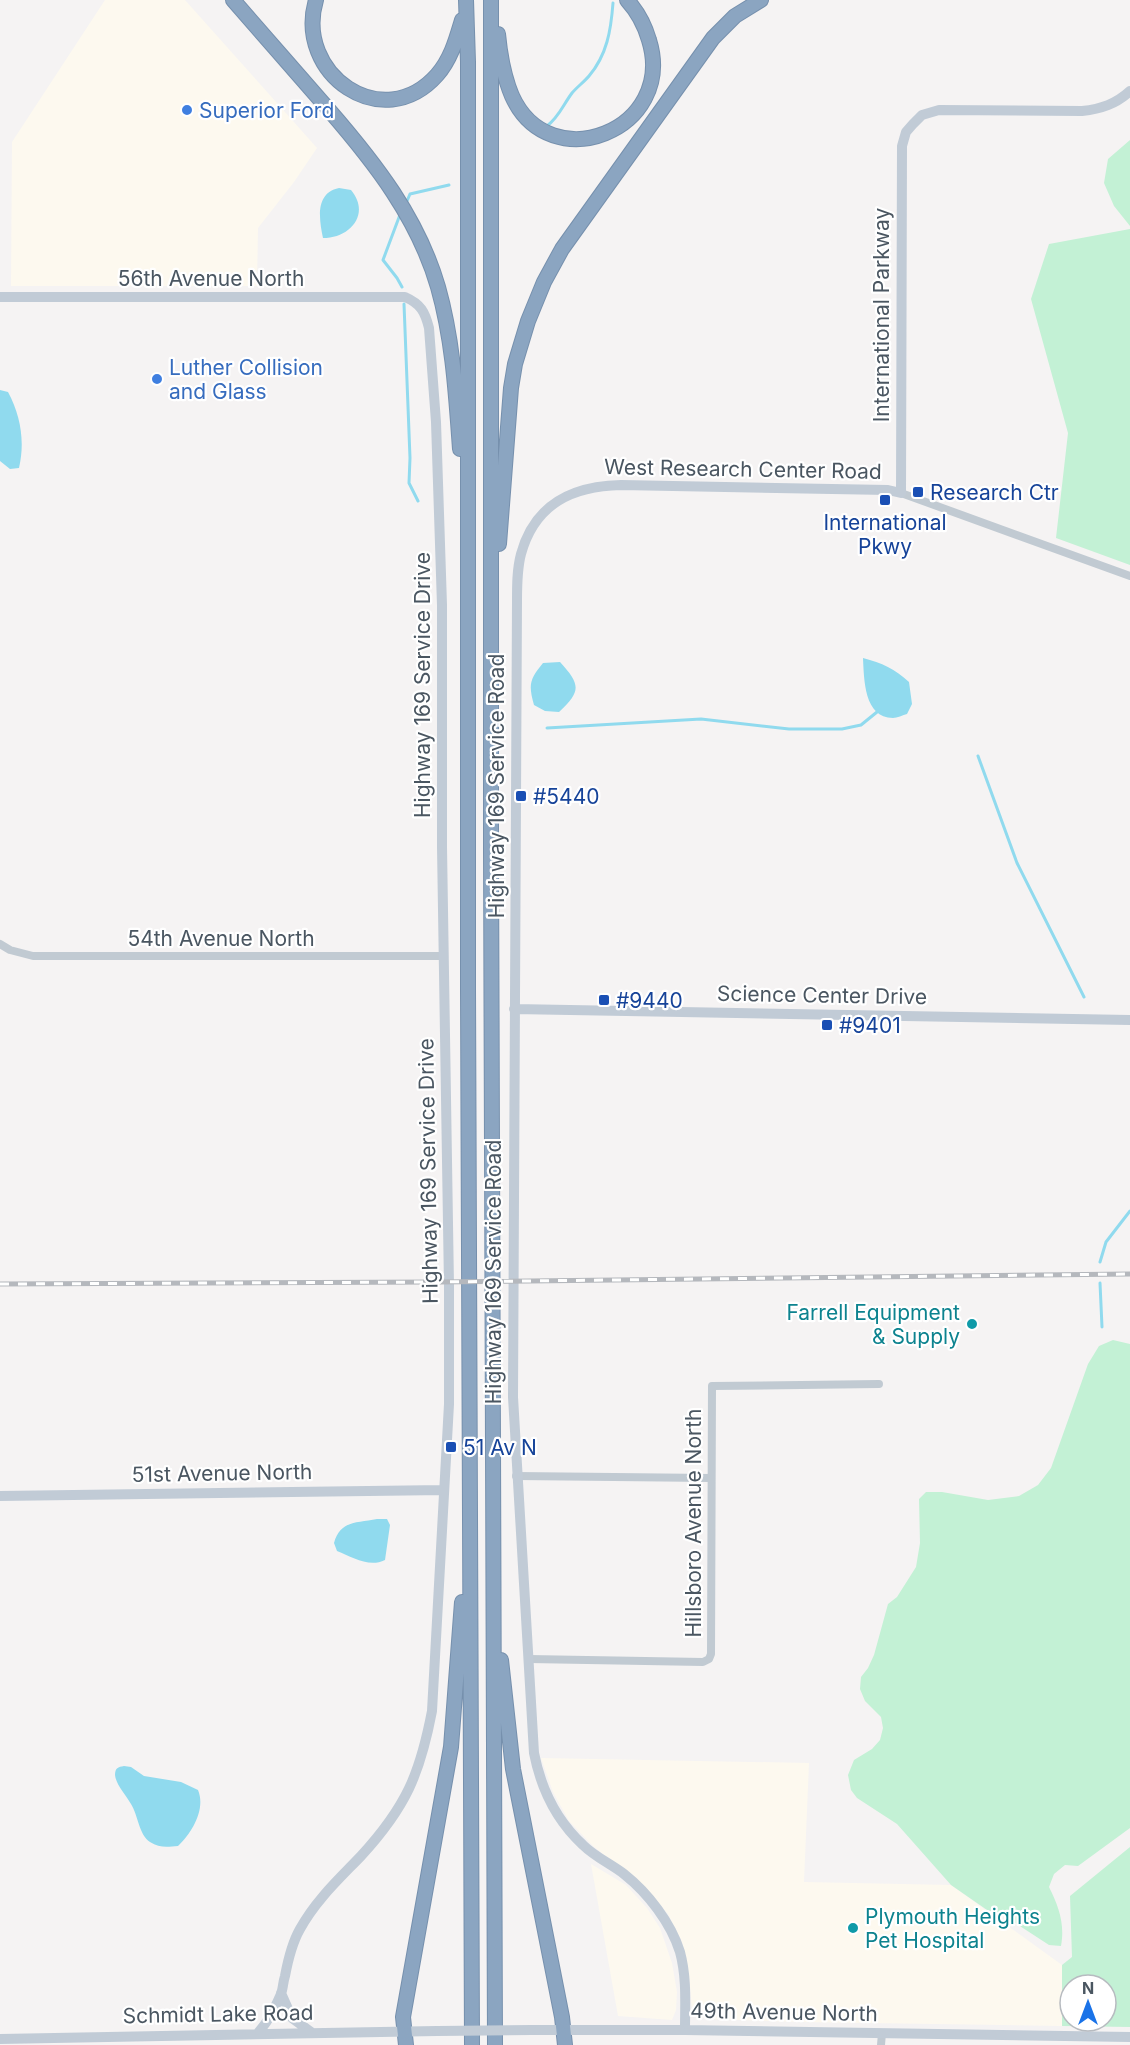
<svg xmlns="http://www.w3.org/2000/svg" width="1130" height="2045" font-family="Inter,sans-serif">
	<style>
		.commercial { fill: #fdf9ef }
		.green { fill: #c3f1d5; fill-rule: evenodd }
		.water { fill: #90daee }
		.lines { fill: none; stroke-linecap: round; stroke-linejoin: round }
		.stream { stroke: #90daee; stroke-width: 3 }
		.highway-casing { stroke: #7690ad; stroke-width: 16 }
		.street { stroke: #c1cad2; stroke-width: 8 }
		.secondary { stroke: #c1cbd6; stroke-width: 10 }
		.highway { stroke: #8ba5c1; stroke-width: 14 }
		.rail-casing { stroke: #b5b8bd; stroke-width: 5 }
		.rail { stroke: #fff; stroke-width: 3; stroke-dasharray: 9; stroke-linecap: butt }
		.secondary-bridge { stroke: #c1cbd6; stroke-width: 10 }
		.shop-dot { fill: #3f7fe0; stroke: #fff; stroke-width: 2 }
		.transit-dot { fill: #1a4fb4; stroke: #fff; stroke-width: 2 }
		.culture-dot { fill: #0f9aa8; stroke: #fff; stroke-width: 2 }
		.labels { text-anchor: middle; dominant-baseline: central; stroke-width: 4.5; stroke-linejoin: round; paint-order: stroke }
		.shop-label { font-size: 21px; fill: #366cbe; stroke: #fff; text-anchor: start }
		.street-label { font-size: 21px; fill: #4a5661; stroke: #fff }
		.transit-label { font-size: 21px; fill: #164399; stroke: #fff; text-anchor: start }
		.culture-label { font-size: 21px; fill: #0d838f; stroke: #fff; text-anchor: end }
	</style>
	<rect width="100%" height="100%" fill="#f5f3f3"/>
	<path class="commercial" d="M105 0H185L317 148 294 182 258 228 257 286H11L12 142Z
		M541 1758 809 1763 804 1882 951 1885 1062 1965V2026L799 2022 708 2019 696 2016 692 2009 689 1975 682 1942 668 1914 646 1888 593 1846 569 1821 553 1792Z
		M591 1864 626 1885 647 1908 660 1928 672 1963 677 1992 676 2010 672 2020 618 2016Z"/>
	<path class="green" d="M1130 140V226L1114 206 1104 183 1108 159Z
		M1130 229V565L1056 538 1068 433 1031 299 1049 244Z
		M1113 1340 1130 1344V1828L1078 1866 1065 1865 1054 1874 1049 1887C1059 1907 1065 1924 1061 1946L1049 1945 1000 1913 987 1910 951 1885 897 1824 857 1798 851 1790 848 1775 854 1760 872 1749 880 1740 883 1728 881 1717 865 1701 860 1689 861 1677 868 1668 874 1655 888 1604 897 1597 916 1567 920 1543 919 1499 926 1492H942L988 1500 1019 1496 1038 1485 1051 1468 1088 1364 1099 1346Z
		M1130 1847V2027L1062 2026V1965L1072 1957 1070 1896ZM1070 1985H1106V2021H1070Z"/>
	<path class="water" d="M339 188 351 190C371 214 350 238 323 238 319 219 315 193 339 188Z
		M0 390 8 392C21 416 25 442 19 468L10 469 0 461Z
		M863 658C882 663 895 669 909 682L912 704 907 714C903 715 897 718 893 718 864 718 864 679 863 658Z
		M560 662C580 684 582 691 559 712L545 711 534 705C528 684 530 679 543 663Z
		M377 1519H387L390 1525 385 1560C369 1568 352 1557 337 1551L334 1543C340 1520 358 1523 377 1519Z
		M124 1766 131 1767 144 1776 181 1782 198 1790C206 1809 192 1833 178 1846 167 1847 159 1848 150 1842 139 1835 138 1815 131 1804 126 1795 116 1785 115 1775 115 1768 118 1767 124 1766Z"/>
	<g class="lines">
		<path class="stream" d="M547 126C559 117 563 105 572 93 577 87 584 82 589 76 607 55 611 30 613 3
			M407 201 410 194 449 185
			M401 212 383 260 397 278 402 287
			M404 304 410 458 409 483 418 501
			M547 728 701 719 789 729H842L861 725 877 712
			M978 756 1017 863 1084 997
			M1100 1262 1106 1242 1130 1211
			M1100 1283 1102 1327"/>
		<g class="highway-casing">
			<path id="highway" d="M233 0C265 37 297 73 329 110 375 163 418 218 438 287 453 340 456 394 460 449
				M316 0C294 74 383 136 437 75 451 59 456 40 462 20
				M466 0 468 62V989L472 2045
				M491 0V850L495 2045
				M498 34C500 55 504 77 512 96 550 180 677 130 649 40 645 26 637 11 627 0
				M499 544 511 388 515 364 528 321 544 282 562 249 713 38 735 16 761 0
				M501 1660 513 1769 562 2017 565 2045
				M406 2045 403 2017 451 1747 462 1602"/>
		</g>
		<path class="street" d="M901 493 1130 576
			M0 944 10 950 33 956H444
			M516 1476 711 1478
			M529 1659 703 1662 709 1659 711 1654 712 1386 879 1384
			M881 2045 882 2033"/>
		<path class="secondary" d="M0 297H405C421 304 425 312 429 328L436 422 442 605V847L449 1286V1404L432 1711C420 1774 406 1807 361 1856 339 1879 316 1900 300 1929 292 1943 288 1960 285 1976 283 1982 283 1989 281 1994 274 2010 269 2020 258 2033
			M514 1009 1130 1020
			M0 1496 444 1490
			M281 1993 292 2018 311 2032
			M531 2030H685L1130 2037
			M685 2030C685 2004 687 1978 680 1952 671 1923 648 1893 624 1874 611 1864 595 1857 583 1845 556 1820 541 1789 534 1753L513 1397 517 601C517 585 517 569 521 554 535 503 573 486 621 485L888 490 901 493 902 146 906 132 913 124 922 115 939 110 1082 111C1101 109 1116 104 1130 91
			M0 2039 437 2031"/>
		<use href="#highway" class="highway"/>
		<g class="rail-casing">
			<path id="rail" d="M0 1284 438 1282 1130 1274"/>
		</g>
		<use href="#rail" class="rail"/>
		<path class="secondary-bridge" d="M437 2031 531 2030"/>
	</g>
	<g class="shop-dot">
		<circle cx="187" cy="110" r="6"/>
		<circle cx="157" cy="379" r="6"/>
	</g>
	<g class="transit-dot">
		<rect x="912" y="486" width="12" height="12" rx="3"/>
		<rect x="879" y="494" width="12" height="12" rx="3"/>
		<rect x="515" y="790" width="12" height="12" rx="3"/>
		<rect x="598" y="994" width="12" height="12" rx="3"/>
		<rect x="821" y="1019" width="12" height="12" rx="3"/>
		<rect x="445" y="1441" width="12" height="12" rx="3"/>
	</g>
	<g class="culture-dot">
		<circle cx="972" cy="1324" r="6"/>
		<circle cx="853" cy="1928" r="6"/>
	</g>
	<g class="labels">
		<g class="shop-label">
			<text x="199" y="110">Superior Ford</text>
			<text x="169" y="367">Luther Collision<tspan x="169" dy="24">and Glass</tspan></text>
		</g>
		<g class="street-label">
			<text x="211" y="278">56th Avenue North</text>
			<text transform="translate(881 315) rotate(-90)">International Parkway</text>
			<text transform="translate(743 469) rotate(1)">West Research Center Road</text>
			<text transform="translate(422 685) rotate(-90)">Highway 169 Service Drive</text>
			<text transform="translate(496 786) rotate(-90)">Highway 169 Service Road</text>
			<text x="221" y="938">54th Avenue North</text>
			<text transform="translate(822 995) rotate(1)">Science Center Drive</text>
			<text transform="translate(428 1171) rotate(-91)">Highway 169 Service Drive</text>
			<text transform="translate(493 1272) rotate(-90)">Highway 169 Service Road</text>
			<text transform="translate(222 1473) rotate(-1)">51st Avenue North</text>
			<text transform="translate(693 1523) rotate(-90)">Hillsboro Avenue North</text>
			<text transform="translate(784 2012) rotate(1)">49th Avenue North</text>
			<text transform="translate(218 2014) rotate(-1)">Schmidt Lake Road</text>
		</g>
		<g class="transit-label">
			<text x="930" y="492">Research Ctr</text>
			<text x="885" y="522" text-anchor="middle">International<tspan x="885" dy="24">Pkwy</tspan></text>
			<text x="533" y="796">#5440</text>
			<text x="616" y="1000">#9440</text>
			<text x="839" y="1025">#9401</text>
			<text x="463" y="1447">51 Av N</text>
		</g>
		<g class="culture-label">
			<text x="960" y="1312">Farrell Equipment<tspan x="960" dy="24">&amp; Supply</tspan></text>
			<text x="865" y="1916" text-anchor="start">Plymouth Heights<tspan x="865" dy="24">Pet Hospital</tspan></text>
		</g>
	</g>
	<g transform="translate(1088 2003)"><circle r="28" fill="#ffffff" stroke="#b7bbc0" stroke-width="1.5"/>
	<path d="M0-4.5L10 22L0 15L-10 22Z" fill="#1a73e8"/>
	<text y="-9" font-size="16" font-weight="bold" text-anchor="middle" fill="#4a5661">N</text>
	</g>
</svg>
